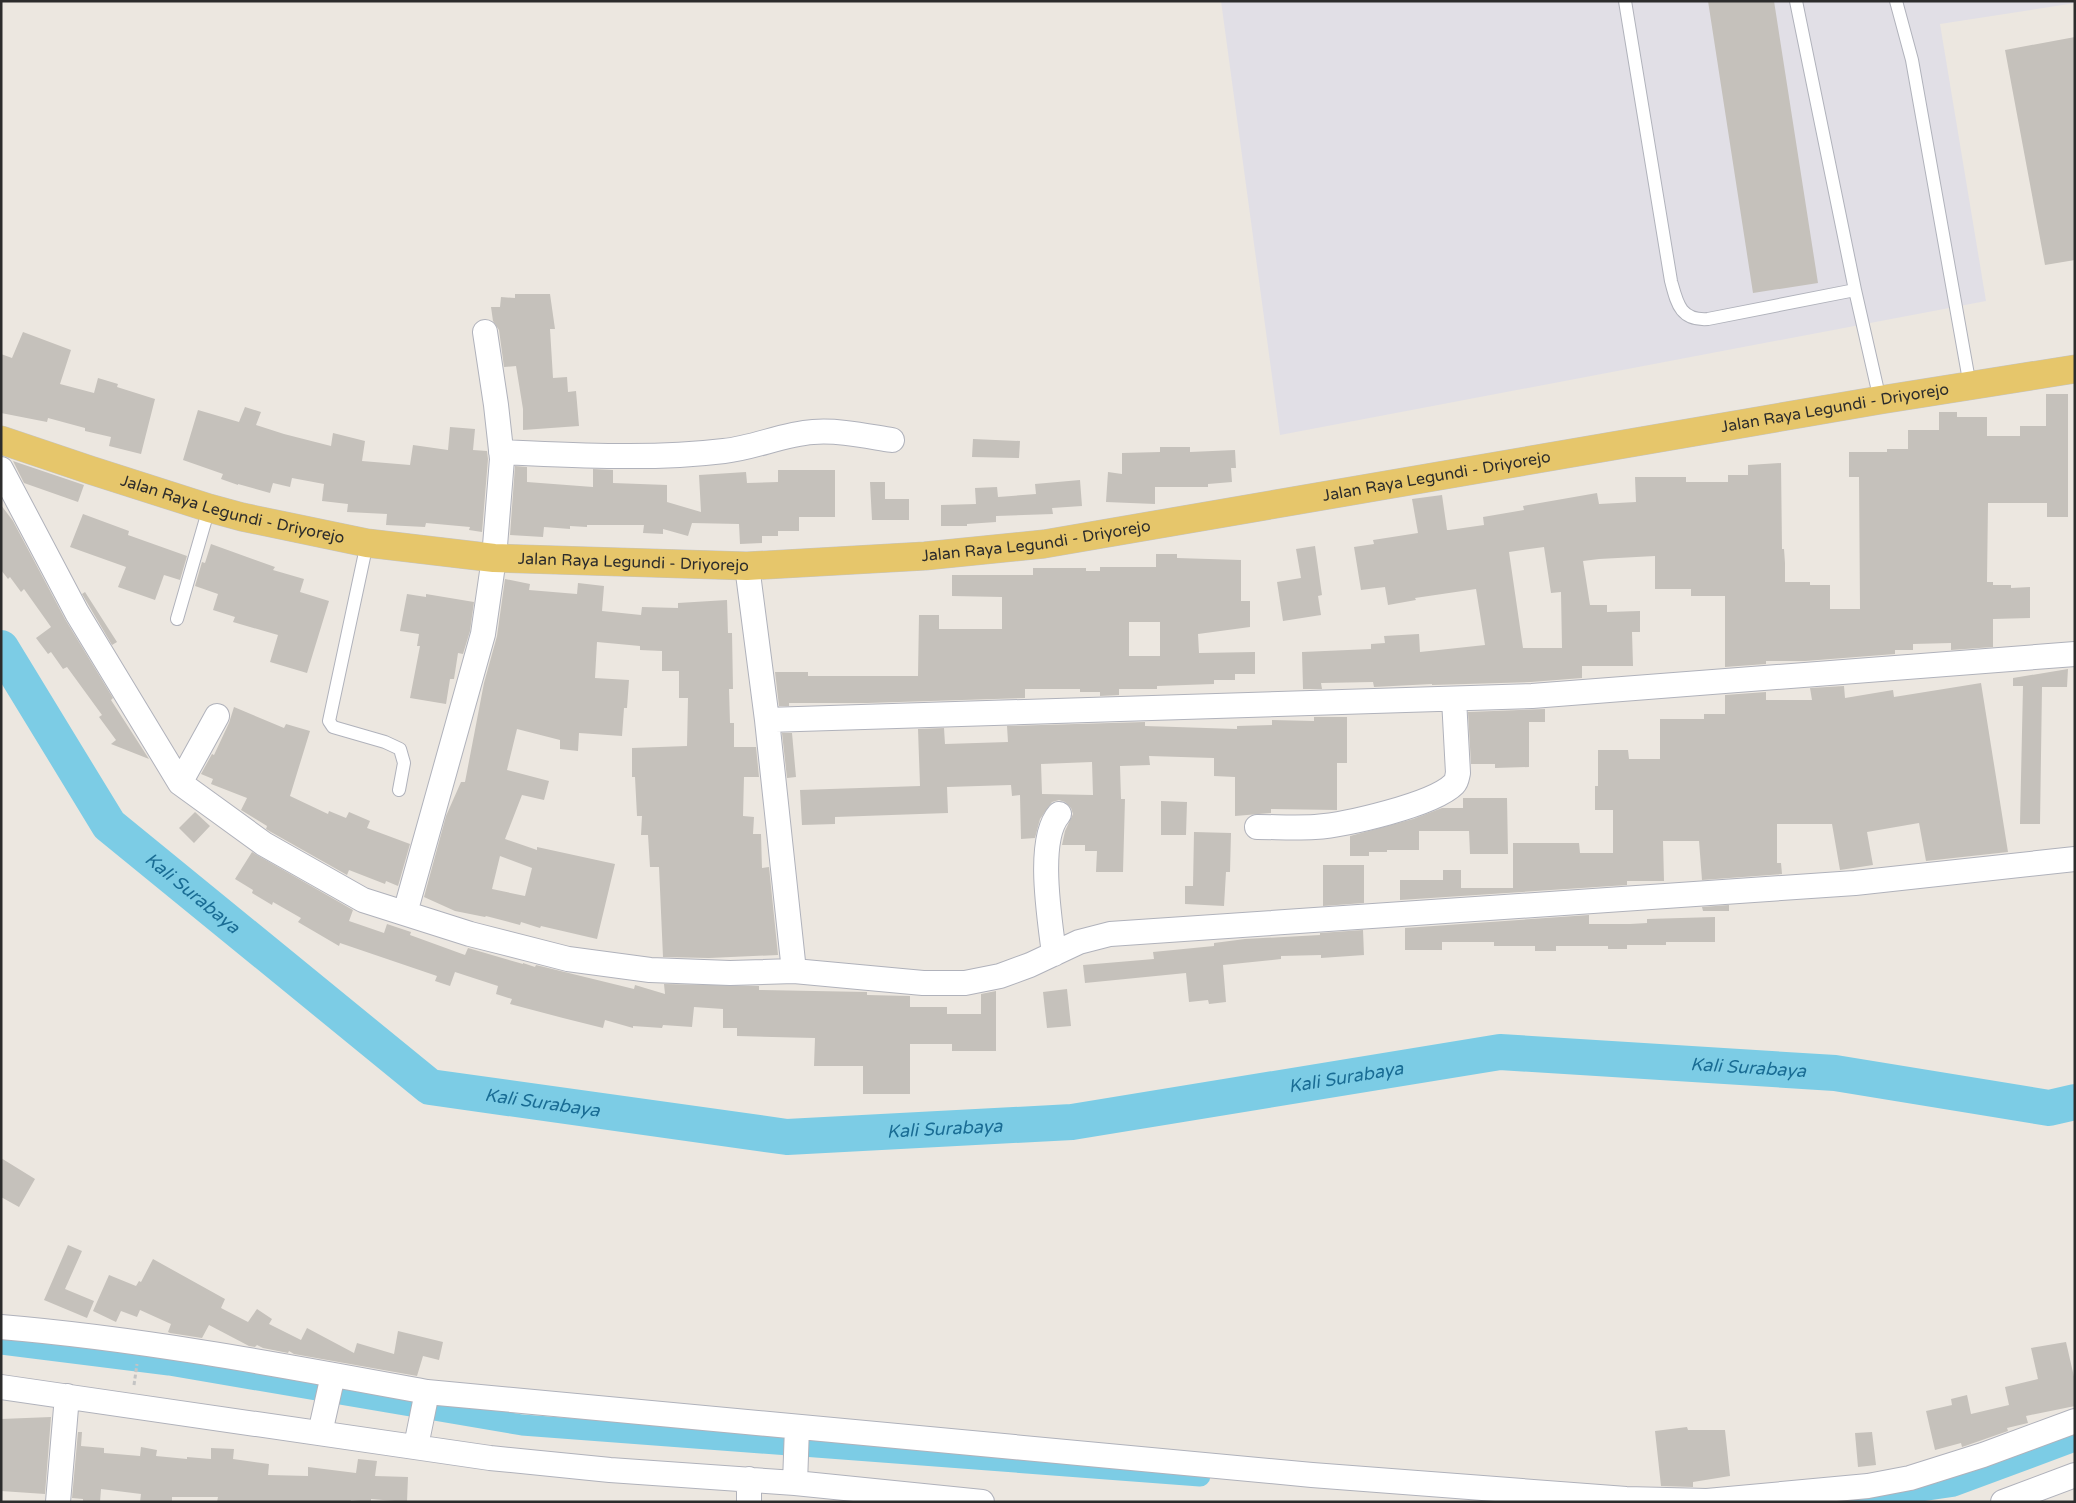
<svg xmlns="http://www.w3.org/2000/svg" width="2076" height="1503" font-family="'Varela Round',sans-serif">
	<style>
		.industrial { fill: #e1dfe6 }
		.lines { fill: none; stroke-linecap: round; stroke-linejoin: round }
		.canal { stroke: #7ccce5; stroke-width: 21 }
		.river { stroke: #7ccce5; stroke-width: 36 }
		.building { fill: #c5c1bb; fill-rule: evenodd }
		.service-casing { stroke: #b0b2bb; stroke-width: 14 }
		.minor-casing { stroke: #b0b2bb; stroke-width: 26 }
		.primary-casing { stroke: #c4c4c4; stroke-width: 29 }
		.path { stroke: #c4c4c4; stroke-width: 3; stroke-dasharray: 4 2.5; stroke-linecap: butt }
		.service { stroke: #fff; stroke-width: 12 }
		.minor { stroke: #fff; stroke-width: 24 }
		.primary { stroke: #e6c66b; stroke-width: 28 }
		.labels { text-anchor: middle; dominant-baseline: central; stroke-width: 5; stroke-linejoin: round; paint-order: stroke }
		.street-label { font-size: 16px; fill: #2c2c2c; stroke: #fff }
		.water-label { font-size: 18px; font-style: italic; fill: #196c94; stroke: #fff }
	</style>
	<rect width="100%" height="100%" fill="#ece7e0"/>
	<path class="industrial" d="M1221 1H2075V3L1940 24 1986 301 1280 435Z"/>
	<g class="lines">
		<path class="canal" d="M1 1344 169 1365 522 1425 1200 1476
			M1847 1502 1954 1486 2075 1441"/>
		<path class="river" id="s1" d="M1 648 109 825 430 1087 787 1137 1072 1122 1500 1052 1835 1073 2049 1108 2075 1102"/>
	</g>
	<path class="building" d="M1708 1H1774L1818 283 1753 293Z
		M2075 37V260L2045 265 2005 50Z
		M515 294H550L555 329H550L553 378 567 377 568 392 576 391 579 426 523 430V409L516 366 504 367 499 330 493 321 491 307H500L501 297 515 298Z
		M23 332 71 350 60 384 94 393 98 378 118 384 117 387 155 399 141 454 109 446 111 437 85 431V428L48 418 47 422 1 413V354L12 358Z
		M2046 394H2068V517H2047V503H1988L1987 582H1993V585H2011V588L2030 587V618L1993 619V647L1951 650V643L1913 644V650H1895V654L1805 661H1766V664L1725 667V596H1691V589H1655V556L1599 559 1583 561 1590 605H1607V612L1640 611V632H1632L1633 666H1582V678L1531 682 1432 685V684L1374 687 1373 682 1321 683 1322 689H1303L1302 652 1371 649V644L1385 643 1384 636 1419 634 1420 652 1485 645 1476 589 1415 598 1416 600 1388 605 1385 587 1361 590 1354 547 1374 544 1373 540 1418 533 1412 499 1442 495 1447 530H1449L1484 525 1483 517 1524 510 1523 506 1597 493 1599 504 1636 502 1635 477H1686V482H1728V475H1748V465L1781 463 1782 549H1784L1785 563V582H1810V585H1830V609H1860L1859 477H1849V452H1887V449H1908V430H1939V412H1957V417H1987V436H2020V426H2046ZM1544 547 1551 593 1561 592 1562 648H1523L1509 552Z
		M245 407 261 412 256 425 284 434 331 446 333 433 365 441 362 461 410 465 413 445 448 450 450 427 475 429 473 450 487 451 488 459 482 532 469 530 470 527 426 523 425 527 386 525 387 514 347 512 348 504 322 501 324 484 292 478 290 487 273 483 270 493 238 484V485L221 479 223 474 183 460 198 410 239 422Z
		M973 439 1020 441 1019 458 972 457Z
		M1160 447H1190V452L1235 450 1236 468H1231L1232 482 1208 484V487H1155V504L1106 502 1108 472 1122 474V453L1160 452Z
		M13 461 84 485 78 502 24 483Z
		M515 466 527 467V482L593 487V469L613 470V483L667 485V502L701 512 699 475 746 472 747 483 778 482V470H835V517H799V531H778V536H762V543L740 544 739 524 692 523 688 536 663 529V534L643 533 644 525H587V527L570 526V529L544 527 543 537 510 535Z
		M1080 480 1082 506 1052 508 1053 514 996 516V522L967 524V526H941V505L976 504 975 488 997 487 998 497 1036 494 1035 484Z
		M870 482H885V499H909V520H872Z
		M1 505 13 521 65 619 113 698 111 700 149 759 111 744 116 740 99 717 102 715 67 667 63 669 51 652 48 654 36 638 51 627 24 589 21 592 10 577 8 579 1 570Z
		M83 514 129 531 128 535 187 556 180 580 164 575 155 600 118 587 126 567 70 547Z
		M211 544 275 567 273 570 304 579 300 592 329 601 307 673 270 662 278 635 233 622 235 617 213 610 218 594 195 586 202 562 205 563Z
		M1315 546 1322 595 1318 596 1321 615 1283 621 1277 582 1301 578 1296 549Z
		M1156 554H1177V558L1241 560V601H1250V627L1198 634 1199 653 1255 652V674H1235V680H1214V684L1157 686V689H1119V695L1100 696V692H1080V689H1025V698L867 703H789V706H779L775 672H808V676H918L919 615H939V629H1002V597L952 596V575H1033V568H1086V571H1100V567H1156ZM1129 622H1160V656H1129Z
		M505 579 530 584 529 590 577 594 578 583 604 586 602 611 641 615 642 607 678 608V603L727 600 728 633H732L733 689H729L730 723H734V747H756L759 777H744L743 816 754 817 753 834H761L762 868 769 867 778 955 709 958 663 957 659 867H650L648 835H641L642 816H637L635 777H632V748L687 746 688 698H679V671H662V651L640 650V646L597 642 595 678 629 680 627 708H624L622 736 579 733 578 751 560 749V740L517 729 507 770 549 781 544 800 522 795 505 839 537 850V847L615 864 597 939 541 926 540 928 521 922 520 925 486 916 485 917 455 911 424 897 446 816 461 782H465L484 683 497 636ZM500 856 532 868 525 896 492 889Z
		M85 592 117 642 112 645 82 594Z
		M407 594 426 597V594L474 602 470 631 463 654 458 653 454 679H450L446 704 410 698 420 646H417L419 634 400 631Z
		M2068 669 2067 687H2042L2040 824H2020L2023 686H2013V678Z
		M1981 683 2008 852 1926 861 1919 823 1867 832 1873 865 1840 870 1832 824H1777V863H1781L1782 874 1702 880 1699 841H1663L1664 881H1627V885L1400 900V880H1443V870H1461V888H1513V843H1579L1580 853H1613V810H1595V786H1598V750H1628L1629 759H1660V719H1704V714H1725V695L1766 692V700H1812L1810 688 1844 686 1845 698 1893 690 1894 697Z
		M234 707 284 728 286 724 310 731 290 796 328 814 329 811 346 818 349 812 370 821 367 828 410 844 398 886 386 881 385 884 349 870 347 875 271 832 266 829 267 826 241 810 247 798 211 784 213 779 201 774 212 754 214 755 229 723Z
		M1545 709V722H1529V767L1495 768V764H1471L1468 712Z
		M1314 717H1347V763H1337V810L1271 809V813L1235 816V777L1214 776V758L1149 756 1150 765 1120 766 1121 799H1125L1123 872H1096L1097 851H1085V845H1062L1065 831 1073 814 1071 808 1065 802 1059 800 1052 802 1040 819 1035 838 1021 839 1020 795 1012 796 1011 785 947 787 948 813 835 817V824L802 825 800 790 920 786 918 729 944 728 945 744 1008 742 1007 726 1145 722V726L1237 729V726L1272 725V720L1314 721ZM1092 762 1093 795 1042 794 1041 764Z
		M782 733H792L796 777 787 778Z
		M1463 798H1507L1508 854H1470L1469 831H1419V850H1387V852H1369V856H1350V836L1413 819 1442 808H1463Z
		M1161 801 1187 802 1186 835H1161Z
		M195 812 210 826 194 843 179 828Z
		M1194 832 1231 833 1230 872H1226L1224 906 1185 904V886H1193Z
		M252 852 353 910 349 921 384 933 387 924 411 932 410 935 465 955 468 948 523 964V963L535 967 536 965 634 989 635 985 665 994 664 984 759 986V990L867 992V995L910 996V1007H947V1014H981V994L996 991V1051H952V1044H910V1094H863V1066H814L815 1038 737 1036V1028H723V1009L694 1007 692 1027 663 1025 662 1028 633 1026V1028L605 1020 603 1028 563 1018 510 1004 512 999 496 994 498 986 455 972 450 986 435 981 437 976 340 943 339 946 298 922 301 918 273 902 272 905 252 893 253 890 235 879Z
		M1323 865H1364V903L1323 906Z
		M1729 905V911H1703L1702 907Z
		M1589 915V924H1630L1647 923V919L1715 917V942H1666V945H1627V949H1608V946H1556V951H1535V946H1494V942H1442V950H1405V928Z
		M1363 930 1364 955 1321 958V955L1281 956V959L1223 965 1226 1002 1209 1004 1208 1000 1189 1002 1186 973 1085 983 1083 965 1154 959 1153 952 1214 946V943L1245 939 1320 935V933Z
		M1067 989 1071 1026 1047 1028 1043 992Z
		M1 1158 35 1179 19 1207 1 1197Z
		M68 1245 82 1251 65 1289 94 1301 87 1318 44 1300Z
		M153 1259 225 1299 221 1308 248 1322 257 1309 272 1319 269 1324 301 1340 307 1328 354 1353 357 1343 394 1354 398 1331 443 1342 439 1360 423 1356 417 1376 294 1354 289 1351 288 1353 263 1348 257 1345 255 1347 249 1346 209 1325 202 1338 170 1333 168 1332 171 1324 140 1310 137 1317 121 1311 116 1322 93 1311 109 1275 136 1286 139 1281 141 1282Z
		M2066 1342 2075 1381V1406L2026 1416 2028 1423 2007 1428 2008 1431 1965 1446 1962 1447 1961 1443 1935 1450 1926 1411 1952 1405 1951 1399 1967 1395 1971 1414 2009 1405 2005 1387 2038 1379 2031 1348Z
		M51 1417 45 1494 1 1491V1419Z
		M1687 1427 1688 1430H1725L1730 1476 1693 1482V1487L1661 1486 1655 1431Z
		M78 1432H82L81 1446 104 1448V1453L140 1456 141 1447 157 1450 156 1456 187 1459V1457L211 1459V1448L234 1449 233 1459 269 1464 268 1475 308 1476V1467L356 1473 358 1459 377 1461 375 1476 408 1477 407 1502 371 1499V1502L351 1500 350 1502H217L218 1497H172V1502H140L141 1494 101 1489 100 1502H83V1499L72 1498Z
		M1872 1432 1876 1465 1858 1467 1855 1433Z"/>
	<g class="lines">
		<g class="service-casing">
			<path id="service" d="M1625 1 1671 281C1677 303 1680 321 1708 319L1855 290
				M1796 1 1855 290 1880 400
				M1896 1 1912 60 1970 386
				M367 543 329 721 333 727 385 742 400 749 404 763 399 790
				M177 619 209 508"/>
		</g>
		<g class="minor-casing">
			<path id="minor" d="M501 452C575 455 650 460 724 451 754 448 783 434 813 432 839 430 866 436 892 440
				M1 469 77 613 180 783
				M217 716 180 783 264 844 363 900 470 934 568 959 650 970 730 973 794 971 767 720 747 566
				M767 720 1532 696 2075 654
				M1257 827C1276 827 1296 828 1315 827 1345 825 1433 805 1454 784 1457 781 1457 777 1458 773L1454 699
				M405 913 483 634 494 558 502 459 496 405 485 332
				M1054 954C1050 920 1036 840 1059 814
				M794 971 923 983H965L1000 976 1030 965 1079 942 1110 934 1855 883 2075 859
				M1 1327C144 1339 286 1366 427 1392L1312 1475 1626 1499 1707 1501 1868 1486 1910 1478 1983 1455 2075 1421
				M1 1387 490 1458 610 1470 795 1483 982 1502
				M320 1433 333 1375
				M416 1446 427 1392
				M749 1479V1502
				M795 1483 797 1427
				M58 1502 67 1396
				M2003 1502 2075 1475"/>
		</g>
		<g class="primary-casing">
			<g id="primary">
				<path id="s2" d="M1 440 90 470 209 508 242 517 367 543 494 558 747 566 925 556 1044 544 1880 400 2075 369"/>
			</g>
		</g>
		<path class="path" d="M134 1385 137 1364"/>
		<use href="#service" class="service"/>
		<use href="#minor" class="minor"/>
		<use href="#primary" class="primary"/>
	</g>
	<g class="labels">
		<g class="street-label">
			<text stroke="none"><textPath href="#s2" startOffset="1862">Jalan Raya Legundi - Driyorejo</textPath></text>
			<text stroke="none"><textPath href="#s2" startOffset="1458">Jalan Raya Legundi - Driyorejo</textPath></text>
			<text stroke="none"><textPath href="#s2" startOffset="242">Jalan Raya Legundi - Driyorejo</textPath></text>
			<text stroke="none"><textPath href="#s2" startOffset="1052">Jalan Raya Legundi - Driyorejo</textPath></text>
			<text stroke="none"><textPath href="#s2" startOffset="648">Jalan Raya Legundi - Driyorejo</textPath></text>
		</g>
		<g class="water-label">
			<text stroke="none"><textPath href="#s1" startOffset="315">Kali Surabaya</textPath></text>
			<text stroke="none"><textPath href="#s1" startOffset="1950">Kali Surabaya</textPath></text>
			<text stroke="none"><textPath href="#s1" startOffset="1545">Kali Surabaya</textPath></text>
			<text stroke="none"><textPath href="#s1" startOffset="735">Kali Surabaya</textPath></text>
			<text stroke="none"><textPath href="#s1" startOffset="1140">Kali Surabaya</textPath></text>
		</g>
	</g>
	<rect width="2076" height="1503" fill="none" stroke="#2c2c2c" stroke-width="5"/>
</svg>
